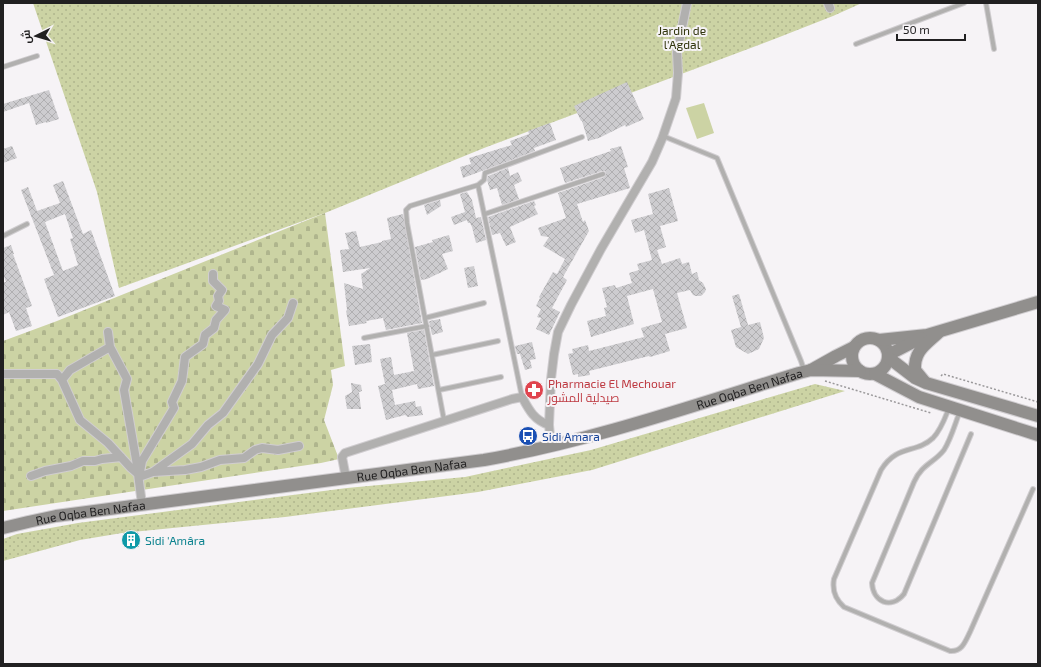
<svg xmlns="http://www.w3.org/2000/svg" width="1041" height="667" font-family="'Exo 2',Cairo,sans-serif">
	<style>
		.green { fill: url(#green-dots) }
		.cemetery { fill: url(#cemetery-stones) }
		.pitch { fill: #ccd3a4 }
		.building { fill: url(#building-cross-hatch); fill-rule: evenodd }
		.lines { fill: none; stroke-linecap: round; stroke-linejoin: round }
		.lane-casing { stroke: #d0cdd0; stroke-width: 6 }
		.street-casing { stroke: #d0cdd0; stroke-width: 10 }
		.secondary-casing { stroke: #d0cdd0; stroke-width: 14 }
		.path { stroke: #9a989a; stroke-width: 1.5; stroke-dasharray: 2 2; stroke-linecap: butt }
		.lane { stroke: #b1b0af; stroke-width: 4 }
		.street { stroke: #b1b0af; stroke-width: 8 }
		.secondary { stroke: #918f8d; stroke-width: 12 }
		.labels { text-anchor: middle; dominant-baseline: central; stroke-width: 4; stroke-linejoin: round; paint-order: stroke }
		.park-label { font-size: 12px; fill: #31350c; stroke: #f6f3f6 }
		.health-label { font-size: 12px; fill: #be3a42; stroke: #f6f3f6; text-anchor: start }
		.street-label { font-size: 12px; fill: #212021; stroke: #f6f3f6 }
		.transit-label { font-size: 12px; fill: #164399; stroke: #f6f3f6; text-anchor: start }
		.culture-label { font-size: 12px; fill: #0d838f; stroke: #f6f3f6; text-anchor: start }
	</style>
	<defs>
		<pattern id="green-dots" width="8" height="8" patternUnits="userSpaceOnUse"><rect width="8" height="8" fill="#ccd3a4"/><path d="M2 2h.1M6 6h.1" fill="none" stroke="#afb58d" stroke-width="1.8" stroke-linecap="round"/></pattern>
		<pattern id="cemetery-stones" width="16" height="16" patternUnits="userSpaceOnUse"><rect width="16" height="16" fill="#ccd3a4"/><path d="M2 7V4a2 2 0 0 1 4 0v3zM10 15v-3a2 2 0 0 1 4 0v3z" fill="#afb58d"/></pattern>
		<pattern id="building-cross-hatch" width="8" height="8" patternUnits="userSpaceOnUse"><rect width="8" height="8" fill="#cdcccf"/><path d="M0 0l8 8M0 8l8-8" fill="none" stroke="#b0afb1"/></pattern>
	</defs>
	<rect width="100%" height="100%" fill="#f6f3f6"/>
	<path class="green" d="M33 3H862L833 16 777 38 484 148 325 213 119 288 97 192Z
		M815 384 845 391 592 470 478 492 285 517 122 533 80 540 3 561V539L17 534 78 523 347 488 465 477 591 450Z"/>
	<path class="cemetery" d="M325 213 345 366 331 370 333 385 324 420 339 459 321 463 3 511V341L57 321Z"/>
	<path class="pitch" d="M704 103 714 133 697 139 686 108Z"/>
	<path class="building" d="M627 82 644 119 626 127 625 125 599 138 588 141 582 121H581L574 106Z
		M49 90 59 119 46 123V122L36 125 29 103 3 112V104Z
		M550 123 556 140 534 148 535 151 463 178 460 167 471 164 469 158 512 145 510 141 529 134 528 131Z
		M12 146 17 158 3 163V149Z
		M621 146 628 167 624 168 630 188 577 204 583 222 585 220 589 231 563 277 567 280 552 308 560 312 549 335 536 329 541 318 537 317 541 309 536 306 540 298 539 297 553 272 557 274 565 259 543 246 549 237 541 236 538 228 566 218 558 193 604 177 606 174 605 171H602L565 183 560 168 611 151 610 149Z
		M508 168 510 176 518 172 522 181 514 185 519 199 502 205 497 188 490 190 487 180 488 176Z
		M63 181 83 234 91 230 115 296 58 317 44 279 54 275 21 190 28 187 37 211 60 203 53 185ZM65 214 73 238 70 239 78 265 63 271 45 222Z
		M669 188 678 221 660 226 666 247 657 250 662 264 680 258 682 264 689 262 692 274 697 272 699 280 703 283 706 289 705 292 701 296H696L693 295 690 290 677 293 687 328 665 334 670 351 650 357 649 356 589 371 590 375 578 377V374L573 375 568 354 573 353 572 349 588 345 589 351 644 337 641 328 662 322 653 289 627 296 634 324 591 337 587 321 606 316 604 308 607 307 602 288 615 285 616 288 632 283 629 273 639 270 637 264 652 260 644 230 635 233 631 220 653 214 648 194Z
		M467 192 472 200 476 218 481 217 486 240 476 243 472 227 470 223H468L467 220 454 225 451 217 465 212 460 194Z
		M440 200 441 206 427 215 424 205Z
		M534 201 536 205 534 206 538 214 510 227 516 242 506 246 500 233 492 235 488 217Z
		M403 214 422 323 386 330 383 318 366 321 367 323 349 326 346 311 347 310 344 283 363 289 361 274 370 268 343 272 340 250 349 249 345 233 356 231 360 247 382 242V241L391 239 387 218Z
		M449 235 453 251 442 254 448 269 427 279 421 280 415 247 433 242 432 240Z
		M11 245 14 254H13L32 306 26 308 32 326 16 331 9 312 3 315V282H6L3 274V248Z
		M474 266 478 286 468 288 464 268Z
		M739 294 748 325 760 322 764 338 759 349 748 354 736 347 731 330 741 327 732 296Z
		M440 319 443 332 432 335 429 321Z
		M424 330 434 386 418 389 417 384 392 390 395 405 415 401 416 407 421 406 423 415 408 417 405 415 386 420 378 386 385 384 380 359 391 357 394 375 414 371 407 333Z
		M532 342 536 359 530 360 532 368 525 370 520 354H517L515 346Z
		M370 344 372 362 355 365 352 346Z
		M351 383 361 385 362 391 359 392 361 409H347L345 396 352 392Z
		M138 532 139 547 125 548 124 533Z"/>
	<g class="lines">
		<g class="lane-casing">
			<path id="lane" d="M986 3 994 49
				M856 44 964 3
				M3 67 37 56
				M663 136 717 158 801 361 804 370
				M478 185 503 304 522 397
				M485 214 603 174
				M3 236 27 224
				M425 318 484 303
				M364 338 427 326
				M432 355 498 341
				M439 390 501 377
				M949 408C945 418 941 430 933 438 916 454 897 444 881 470L834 579C832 590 835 599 844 607L950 651C962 652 965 642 970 632L1033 489
				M960 411C955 424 951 439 944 450 934 463 922 464 914 482L872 583C873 602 891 610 904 594L971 434
				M444 420 407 223 406 210 410 206 478 185 484 180 485 173 582 137"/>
		</g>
		<g class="street-casing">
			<path id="street" d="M828 3 830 8
				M213 274V281L222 290 218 296 219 301 216 306 225 310 216 320 214 328 205 335 203 344 185 357 182 381 172 402 174 408 142 461 139 477 153 472 192 444 208 425 223 413 258 364 272 335 288 318 293 303
				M108 332 110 347 127 379 124 390 138 471
				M3 374H57L62 380 80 420 108 443 131 468 138 474 142 504
				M62 380 70 370 110 347
				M551 446 549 425 551 379 554 354 558 332 571 305 601 249 652 162 662 139 676 98 678 73 677 52 687 3
				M153 472 185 470 201 467 220 460 244 458 255 450 262 448 278 450 299 446
				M31 476 45 471 71 466 83 461H95L102 459 121 457
				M346 478 342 457 345 453 512 399 522 397C529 410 534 420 549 425"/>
		</g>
		<g class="secondary-casing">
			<g id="secondary">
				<circle cx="870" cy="356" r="18"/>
				<path d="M879 340 927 335 1038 302"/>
				<path d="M888 355 921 338"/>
				<path d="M889 358 915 378 926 383 1038 416"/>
				<path d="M811 370 836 356 854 347"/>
				<path d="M875 374 919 397 1038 435"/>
				<path d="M924 381 915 370C914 351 925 345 938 333"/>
				<path id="s1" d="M3 528 28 522 56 516 484 460C591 441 695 405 799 373L811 370 860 371"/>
			</g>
		</g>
		<path class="path" d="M941 376 943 374 1038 402
			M825 381 931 413"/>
		<use href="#lane" class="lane"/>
		<use href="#street" class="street"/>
		<use href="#secondary" class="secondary"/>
	</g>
	<defs>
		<g id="pharmacy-disc" transform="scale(1)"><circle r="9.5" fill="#e0444e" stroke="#f6f3f6"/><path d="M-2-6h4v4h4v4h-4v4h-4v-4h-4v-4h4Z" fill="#fff"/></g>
		<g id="bus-disc" transform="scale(1)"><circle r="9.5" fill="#1a4fb4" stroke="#f6f3f6"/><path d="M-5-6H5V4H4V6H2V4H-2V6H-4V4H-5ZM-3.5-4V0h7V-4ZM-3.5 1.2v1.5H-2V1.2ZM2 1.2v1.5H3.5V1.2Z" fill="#fff"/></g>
		<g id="building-disc" transform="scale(1)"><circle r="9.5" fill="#0f9aa8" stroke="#f6f3f6"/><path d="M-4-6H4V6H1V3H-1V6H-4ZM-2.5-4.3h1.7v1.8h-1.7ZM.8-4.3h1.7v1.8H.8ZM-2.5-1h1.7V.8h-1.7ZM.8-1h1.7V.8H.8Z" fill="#fff"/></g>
	</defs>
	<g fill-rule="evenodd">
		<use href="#pharmacy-disc" x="534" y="390"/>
		<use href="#bus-disc" x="528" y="436"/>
		<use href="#building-disc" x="131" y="540"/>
	</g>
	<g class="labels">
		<g class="park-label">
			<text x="682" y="30">Jardin de<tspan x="682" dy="14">l'Agdal</tspan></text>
		</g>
		<g class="health-label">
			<text x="548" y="383">Pharmacie El Mechouar<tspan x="548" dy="14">صيدلية المشور</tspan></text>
		</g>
		<g class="street-label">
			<text stroke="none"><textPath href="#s1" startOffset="761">Rue Oqba Ben Nafaa</textPath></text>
			<text stroke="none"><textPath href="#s1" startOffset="413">Rue Oqba Ben Nafaa</textPath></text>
			<text stroke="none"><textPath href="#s1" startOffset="89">Rue Oqba Ben Nafaa</textPath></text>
		</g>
		<g class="transit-label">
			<text x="542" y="436">Sidi Amara</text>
		</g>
		<g class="culture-label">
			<text x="145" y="540">Sidi 'Amâra</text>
		</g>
	</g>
	<rect width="1041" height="667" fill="none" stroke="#212021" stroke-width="8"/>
	<g transform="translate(36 36) rotate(265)" stroke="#f6f3f6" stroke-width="3" paint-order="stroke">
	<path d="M0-3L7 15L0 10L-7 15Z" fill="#212021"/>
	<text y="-6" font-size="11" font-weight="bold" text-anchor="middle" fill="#212021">ش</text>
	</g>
	<path d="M897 34v6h68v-6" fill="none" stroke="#212021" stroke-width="2"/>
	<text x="903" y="34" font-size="12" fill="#212021" stroke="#f6f3f6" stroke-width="3" paint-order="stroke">50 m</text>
</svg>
